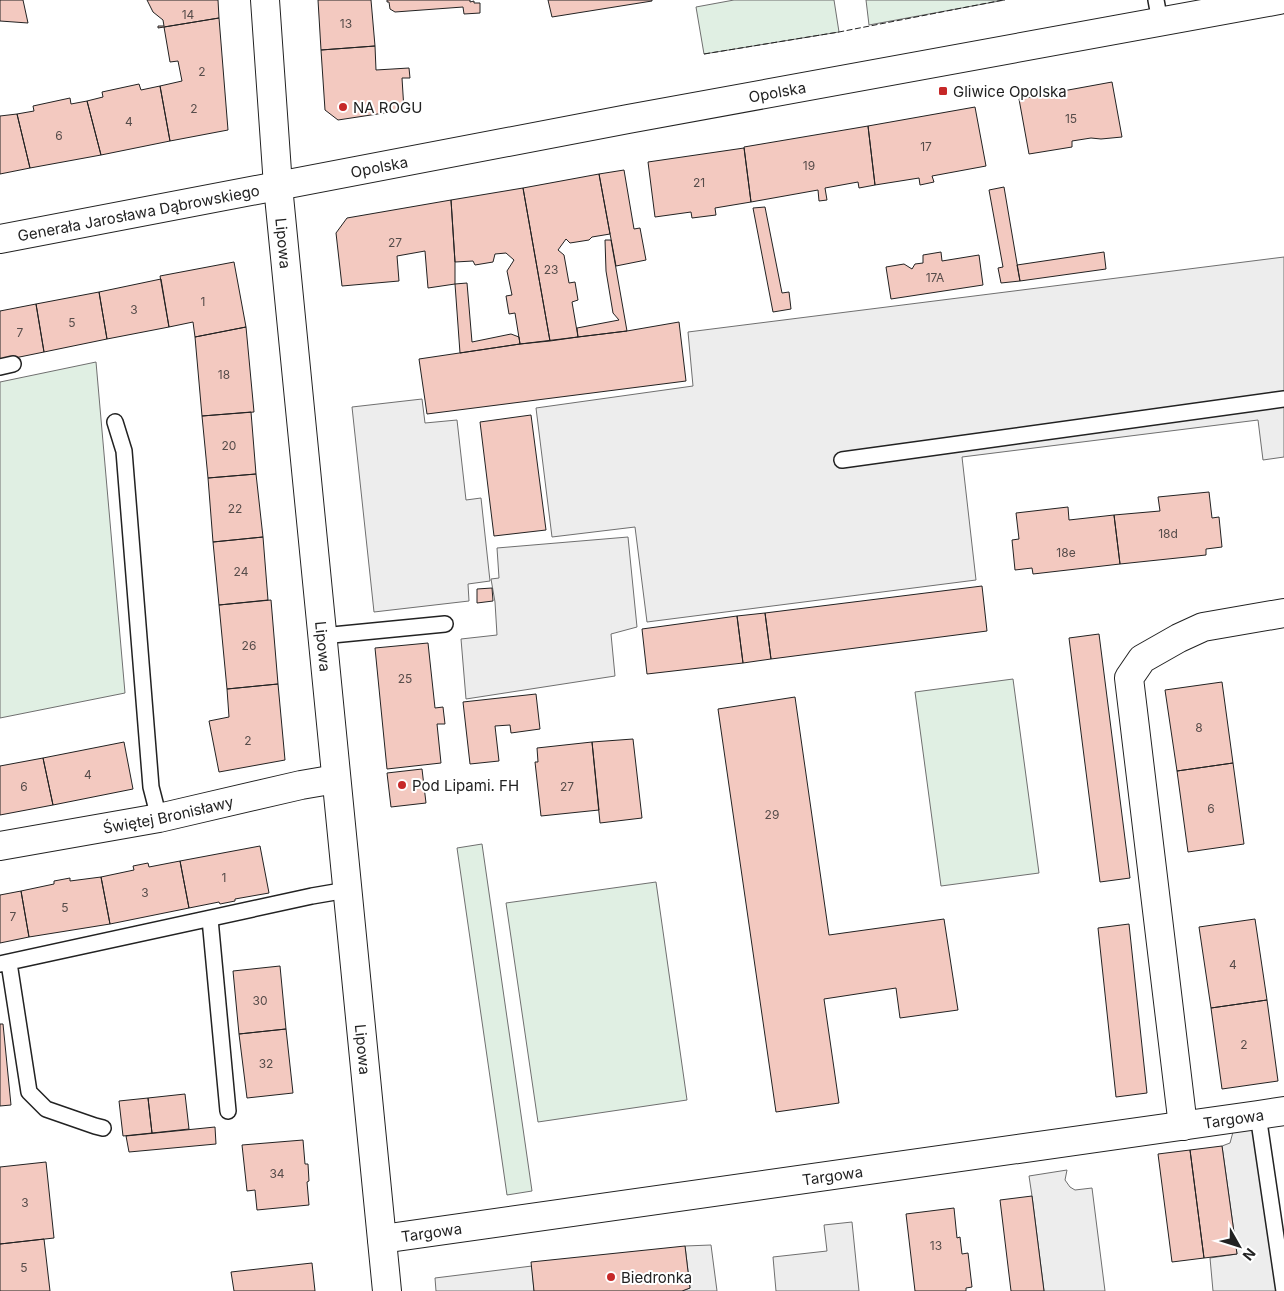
<svg xmlns="http://www.w3.org/2000/svg" width="1284" height="1291" font-family="Inter,sans-serif">
	<style>
		.green { fill: #e0efe3; stroke: #6f6f6f }
		.parking { fill: #ededed; stroke: #6f6f6f }
		.building { fill: #f3c9c0; stroke: #222 }
		.lines { fill: none; stroke-linecap: round; stroke-linejoin: round }
		.service-casing { stroke: #222; stroke-width: 18 }
		.minor-casing { stroke: #222; stroke-width: 30 }
		.tertiary-casing { stroke: #222; stroke-width: 30 }
		.service { stroke: #fff; stroke-width: 15 }
		.minor { stroke: #fff; stroke-width: 28 }
		.tertiary { stroke: #fff; stroke-width: 28 }
		.fence { stroke: #222; stroke-width: 1; stroke-dasharray: 6 2.5; stroke-linecap: butt }
		.poi-dot { fill: #c62828; stroke: #fff; stroke-width: 2 }
		.labels { text-anchor: middle; dominant-baseline: central; stroke-width: 4; stroke-linejoin: round; paint-order: stroke }
		.number-label { font-size: 12px; fill: #564c4a }
		.poi-label { font-size: 15px; fill: #222; stroke: #fff; text-anchor: start }
		.street-label { font-size: 15px; fill: #222; stroke: #fff }
	</style>
	<rect width="100%" height="100%" fill="#fff"/>
	<path class="green" d="M734 0H834L839 32 704 54 696 7Z
		M866 0H1005L869 25Z
		M96 362 125 693 0 718V382Z
		M1013 679 1039 873 941 886 915 692Z
		M482 844 532 1191 507 1195 457 848Z
		M656 882 687 1100 538 1122 506 903Z"/>
	<path class="parking" d="M1284 257V457L1263 460 1258 420 962 457 976 580 647 622 635 527 552 537 536 408 693 386 688 332Z
		M422 399 425 423 457 420 466 500 481 498 490 581 468 584 469 601 374 612 352 407Z
		M628 537 637 627 611 634 615 676 466 699 461 639 497 635 495 602 491 579 499 578 497 548Z
		M1257 1128 1281 1291H1213L1210 1258 1237 1254 1222 1146 1230 1143 1233 1132Z
		M1067 1170 1065 1180 1070 1187 1075 1190 1092 1188 1105 1291H1044L1032 1196 1029 1176Z
		M852 1222 859 1291H776L773 1257 827 1251 824 1225Z
		M711 1245 717 1291H682L690 1288 685 1246Z
		M532 1266 534 1291H436L435 1278Z"/>
	<path class="building" d="M0 0H23L28 23 0 21Z
		M147 0H218L219 18 158 28V26H164L163 20 153 12Z
		M318 0H371L375 46 321 50Z
		M387 0H470V2L474 1V3H480V13L464 14 463 7 395 12 390 9 389 2H387Z
		M548 0H652V1L552 17Z
		M219 18 228 130 170 141 160 86 182 81 178 61 170 62 164 27Z
		M375 46 376 70 409 68 410 78H402L404 110 338 120 325 110 321 50Z
		M1112 82 1122 137 1101 139 1091 138 1072 141V147L1029 154 1019 99Z
		M139 84 141 90 160 86 170 141 101 155 87 101 103 97 102 92Z
		M70 98 71 104 87 101 101 155 30 168 17 114 34 111 33 106Z
		M975 107 986 166 932 176 934 182 920 185 919 178 875 185 868 126Z
		M17 114 30 168 0 174V116Z
		M868 126 875 185 859 188 858 182 825 188 827 200 819 201 818 190 751 202 744 147Z
		M744 148 751 202 715 208 716 215 692 218 691 212 655 217 648 162Z
		M624 170 634 229 640 228 646 260 616 266 599 174Z
		M599 174 610 234 592 237 589 240 570 243 566 239 558 250 564 255 569 283 575 282 578 300 572 302 578 337 550 341 523 188Z
		M1004 187 1020 281 1001 283 998 268 1003 267 989 190Z
		M523 188 550 341 520 344 515 313 509 314 506 296 512 295 507 271 514 260 506 253 495 254 493 262 475 265 473 261 455 262 451 200Z
		M451 200 455 262V284L428 288 425 251 397 256 399 281 342 286 336 233 347 218Z
		M765 207 782 293 789 292 791 309 773 312 753 208Z
		M605 240H611L627 331 578 337 577 328 619 320 613 313 606 271Z
		M941 252 942 261 979 255 983 285 891 299 886 267 904 264 912 269 915 264 923 263V255Z
		M1104 252 1106 269 1020 281 1017 265Z
		M234 262 246 327 195 337 193 322 169 327 160 276Z
		M161 279 169 327 107 339 99 292Z
		M467 283 472 342 511 334 519 337 520 344 460 353 455 284Z
		M99 292 107 339 44 352 36 304Z
		M36 304 44 352 0 361V311Z
		M679 322 686 381 427 414 419 359 520 344 627 331Z
		M246 327 254 412 202 416 195 337Z
		M251 412 256 474 208 478 202 416Z
		M531 415 546 530 494 536 480 422Z
		M256 474 263 537 213 542 208 478Z
		M1209 492 1212 518 1219 517 1222 547 1206 549V555L1120 564 1114 515 1160 511 1158 497Z
		M1068 507 1069 520 1114 515 1120 564 1033 574 1032 568 1015 570 1012 540 1019 539 1016 513Z
		M263 537 268 600 219 605 213 542Z
		M982 586 987 631 771 659 765 613Z
		M492 588 493 601 477 603V589Z
		M271 600 278 684 227 689 219 605Z
		M765 613 771 659 743 663 737 616Z
		M737 616 743 663 647 674 642 629Z
		M1099 634 1130 878 1100 882 1069 638Z
		M428 643 435 708 443 707 445 724H437L441 763 387 769 375 648Z
		M1222 682 1233 763 1177 771 1165 690Z
		M278 684 285 760 219 772 209 721 229 717 227 689Z
		M536 694 540 729 511 733 510 725 495 726 499 761 470 764 463 702Z
		M795 697 829 935 944 919 958 1010 900 1018 896 988 824 999 839 1103 776 1112 718 709Z
		M633 739 642 818 600 823 592 742Z
		M124 742 133 789 53 805 43 758Z
		M592 742 599 810 541 816 535 762H538L537 748Z
		M43 758 53 805 0 815V766Z
		M1233 763 1244 844 1188 852 1177 771Z
		M422 769 426 803 391 807 387 773Z
		M260 846 269 893 235 899V901L220 904 219 902 189 908 180 861Z
		M180 861 189 908 110 924 101 877 134 870 133 866 148 863 149 867Z
		M101 877 110 924 29 937 21 891 54 884V881L70 878V881Z
		M21 891 29 937 0 943V895Z
		M1255 919 1267 1000 1211 1008 1199 927Z
		M1129 924 1147 1093 1116 1097 1098 928Z
		M280 966 286 1029 239 1034 233 971Z
		M1267 1000 1278 1081 1222 1089 1211 1008Z
		M0 1024H3L11 1105 0 1106Z
		M286 1029 293 1093 247 1098 239 1034Z
		M185 1094 189 1129 152 1133 148 1098Z
		M148 1098 152 1133 123 1136 119 1101Z
		M215 1127 216 1144 129 1152 126 1136Z
		M303 1140 305 1164H308L309 1181 307 1182 309 1205 257 1210 255 1190 247 1191 242 1145Z
		M1222 1146 1237 1254 1204 1258 1190 1150Z
		M1190 1150 1204 1258 1172 1262 1158 1154Z
		M46 1162 54 1238 0 1244V1167Z
		M1032 1196 1044 1291H1011L1000 1200Z
		M954 1208 957 1238 960 1237 962 1254 968 1253 972 1287 966 1288V1291H915L906 1214Z
		M44 1239 50 1291H0V1244Z
		M685 1246 690 1288 682 1291H534L531 1262Z
		M312 1263 315 1291H234L231 1272Z"/>
	<g class="lines">
		<g class="service-casing">
			<path id="service" d="M1156 0 1160 22
				M0 367 13 364
				M115 422 124 451 151 787 159 818
				M842 460 1284 399
				M322 636 445 624
				M210 919 228 1111
				M9 963 29 1092 46 1109 95 1126 103 1128
				M0 964 312 896 347 890
				M1258 1115 1284 1291"/>
		</g>
		<g class="minor-casing">
			<g id="minor">
				<path id="s1" d="M0 846 159 818 301 785 336 779"/>
				<path d="M1183 1126 1129 678 1142 659 1179 638 1203 627 1284 613"/>
				<path id="s2" d="M382 1239 1258 1115 1284 1111"/>
			</g>
		</g>
		<g class="tertiary-casing">
			<g id="tertiary">
				<path id="s3" d="M265 0 278 186 387 1291"/>
				<path id="s4" d="M0 239 628 119 1279 0"/>
			</g>
		</g>
		<use href="#service" class="service"/>
		<use href="#minor" class="minor"/>
		<use href="#tertiary" class="tertiary"/>
		<path class="fence" d="M704 54 839 32 1003 0"/>
	</g>
	<g class="poi-dot">
		<rect x="938" y="86" width="10" height="10" rx="2.5"/>
		<circle cx="343" cy="107" r="5"/>
		<circle cx="402" cy="785" r="5"/>
		<circle cx="611" cy="1277" r="5"/>
	</g>
	<g class="labels">
		<g class="number-label">
			<text x="188" y="14">14</text>
			<text x="346" y="23">13</text>
			<text x="202" y="71">2</text>
			<text x="194" y="108">2</text>
			<text x="1071" y="118">15</text>
			<text x="129" y="121">4</text>
			<text x="59" y="135">6</text>
			<text x="926" y="146">17</text>
			<text x="809" y="165">19</text>
			<text x="699" y="182">21</text>
			<text x="395" y="242">27</text>
			<text x="551" y="269">23</text>
			<text x="935" y="277">17A</text>
			<text x="203" y="301">1</text>
			<text x="134" y="309">3</text>
			<text x="72" y="322">5</text>
			<text x="20" y="332">7</text>
			<text x="224" y="374">18</text>
			<text x="229" y="445">20</text>
			<text x="235" y="508">22</text>
			<text x="1168" y="533">18d</text>
			<text x="1066" y="552">18e</text>
			<text x="241" y="571">24</text>
			<text x="249" y="645">26</text>
			<text x="405" y="678">25</text>
			<text x="1199" y="727">8</text>
			<text x="248" y="740">2</text>
			<text x="88" y="774">4</text>
			<text x="24" y="786">6</text>
			<text x="567" y="786">27</text>
			<text x="1211" y="808">6</text>
			<text x="772" y="814">29</text>
			<text x="224" y="877">1</text>
			<text x="145" y="892">3</text>
			<text x="65" y="907">5</text>
			<text x="13" y="916">7</text>
			<text x="1233" y="964">4</text>
			<text x="260" y="1000">30</text>
			<text x="1244" y="1044">2</text>
			<text x="266" y="1063">32</text>
			<text x="277" y="1173">34</text>
			<text x="25" y="1202">3</text>
			<text x="936" y="1245">13</text>
			<text x="24" y="1267">5</text>
		</g>
		<g class="poi-label">
			<text x="953" y="91">Gliwice Opolska</text>
			<text x="353" y="107">NA ROGU</text>
			<text x="412" y="785">Pod Lipami. FH</text>
			<text x="621" y="1277">Biedronka</text>
		</g>
		<g class="street-label">
			<text stroke="none"><textPath href="#s4" startOffset="791">Opolska</textPath></text>
			<text stroke="none"><textPath href="#s4" startOffset="386">Opolska</textPath></text>
			<text stroke="none"><textPath href="#s4" startOffset="141">Generała Jarosława Dąbrowskiego</textPath></text>
			<text stroke="none"><textPath href="#s3" startOffset="244">Lipowa</textPath></text>
			<text stroke="none"><textPath href="#s3" startOffset="649">Lipowa</textPath></text>
			<text stroke="none"><textPath href="#s1" startOffset="171">Świętej Bronisławy</textPath></text>
			<text stroke="none"><textPath href="#s3" startOffset="1054">Lipowa</textPath></text>
			<text stroke="none"><textPath href="#s2" startOffset="860">Targowa</textPath></text>
			<text stroke="none"><textPath href="#s2" startOffset="455">Targowa</textPath></text>
			<text stroke="none"><textPath href="#s2" startOffset="50">Targowa</textPath></text>
		</g>
	</g>
	<g transform="translate(1239 1246) rotate(129)" stroke="#ffffff" stroke-width="4" paint-order="stroke">
	<path d="M0-4L9 19L0 12L-9 19Z" fill="#222222"/>
	<text y="-8" font-size="14" font-weight="bold" text-anchor="middle" fill="#222222">N</text>
	</g>
</svg>
